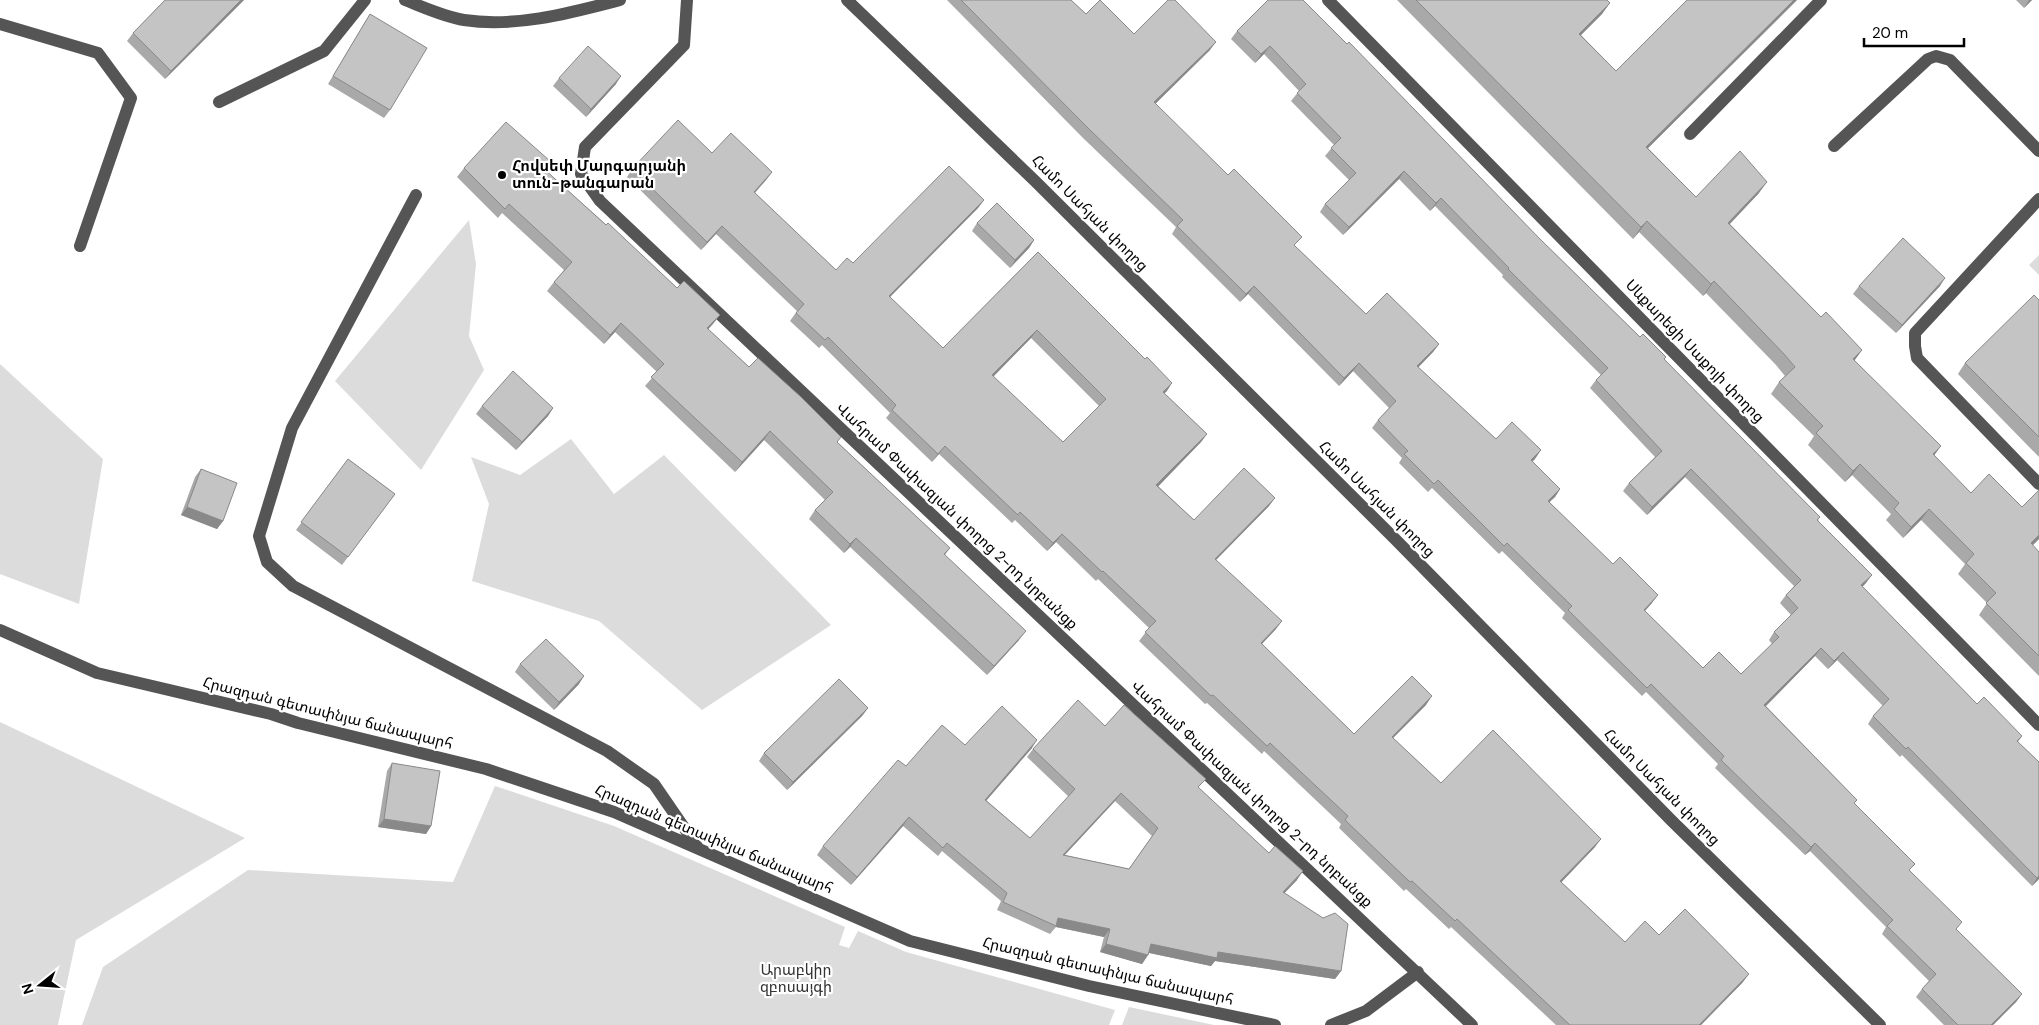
<svg xmlns="http://www.w3.org/2000/svg" width="2039" height="1025" font-family="'DM Sans','Noto Sans Armenian',sans-serif">
	<style>
		.green { fill: #dcdcdc }
		.lines { fill: none; stroke-linecap: round; stroke-linejoin: round }
		.minor { stroke: #555; stroke-width: 12 }
		.wall { fill: #a9a9a9; fill-rule: evenodd }
		.shaded-wall { fill: #898989 }
		.building { fill: #c4c4c4; stroke: #898989; fill-rule: evenodd }
		.poi-dot { fill: #000; stroke: #fff; stroke-width: 2 }
		.labels { text-anchor: middle; dominant-baseline: central; stroke-width: 4.5; stroke-linejoin: round; paint-order: stroke }
		.poi-label { font-size: 15px; font-weight: bold; fill: #000; stroke: #fff; text-anchor: start }
		.street-label { font-size: 15px; fill: #000; stroke: #fff }
		.park-label { font-size: 15px; fill: #333; stroke: #fff }
	</style>
	<rect width="100%" height="100%" fill="#fff"/>
	<path class="green" d="M469 220 476 264 469 336 484 370 421 470 335 381Z
		M2039 255V275L2029 265Z
		M0 364 103 459 79 604 0 574Z
		M571 439 614 494 664 455 831 625 702 710 599 621 472 581 489 504 471 457 520 475Z
		M0 722 245 838 76 940 58 1025H0Z
		M495 786 614 826 845 927 839 945 849 948 858 931 906 952 1115 1010 1109 1025H82L103 967 248 870 453 882Z
		M1129 1007 1214 1025H1122Z"/>
	<g class="lines">
		<path class="minor" d="M405 0C423 7 445 17 464 20 516 28 570 13 620 0
			M687 0 684 45 585 147 581 174 600 201 1472 1025
			M847 0 1035 181 1395 539 1672 821 1880 1025
			M1328 0 2039 725
			M0 24 98 53 131 98 80 246
			M219 102 324 51 365 0
			M1690 134 1821 0
			M1834 146 1928 59 1936 56 1950 60 2039 151
			M416 195 292 428 259 536 267 562 293 586 607 751 654 784 698 848
			M2039 199 1915 333V346L1917 358 2039 484
			M0 630 97 673 271 714 298 723 486 769 614 812 910 941 1089 986 1275 1025
			M1331 1025 1366 1011 1418 972"/>
	</g>
	<path class="wall" d="M165 0H244L165 79 127 41 133 33Z
		M947 0H1071L1086 14 1134 34 1210 50 1155 104 1295 246 1366 314 1439 344 1433 352 1418 367 1496 439 1535 459 1532 461 1560 489 1555 497 1549 502 1652 603 1645 611 1703 668 1741 674 1772 644 1769 640 1774 632 1791 615 1780 603 1786 595 1794 586 1685 477 1647 515 1623 491 1629 483 1655 457 1590 388 1596 380 1601 375 1502 277 1503 275 1435 206 1430 211 1399 179 1343 235 1320 212 1325 204 1349 180 1325 156 1334 145 1291 101 1299 91 1264 54 1255 63 1231 39 1237 31 1268 0 1539 238 1640 337 1664 360 1820 517 1818 520 1866 583 1862 587 1977 704 2022 736 2018 742 2039 762V879L2032 886 1902 755 1900 757 1868 724 1873 716 1883 706 1837 660 1828 669 1815 656 1766 706 1857 800 1854 804 1910 871 1957 930 2022 994 2016 1002 1993 1025H1944L1916 997 1922 989 1929 981 1882 934 1886 927 1810 851 1805 855 1755 807 1715 768 1718 764 1646 692 1642 696 1562 618 1565 613 1502 551 1499 554 1432 488 1428 492 1399 463 1402 458 1372 428 1378 420 1389 408 1353 371 1339 386 1248 294 1240 302 1172 234 1176 227 1083 138Z
		M1397 0H1607L1602 14 1581 35 1616 71 1797 0 1648 148 1696 197 1759 193 1730 224 1821 317 1862 350 1854 361 1934 456 1971 493 2022 507 2039 490V539L2032 545 2039 552V676L1979 615 1987 603 1958 574 1965 564 1921 520 1903 538 1886 520 1891 514 1852 475 1845 482 1808 445 1814 436 1771 394 1779 382 1785 376 1776 365 1706 293 1703 296 1639 232 1633 239Z
		M2016 0H2032L2024 8Z
		M370 14 390 110 384 118 328 84 365 22Z
		M559 78 616 84 586 117 553 86Z
		M712 153 772 172 766 180 755 193 836 270 853 263 984 200 978 208 890 297 943 348 1038 252 1167 391 1164 393 1207 434 1201 442 1158 486 1194 520 1269 506 1216 560 1276 629 1262 644 1354 734 1426 705 1393 738 1441 783 1595 847 1561 882 1625 942 1659 935 1743 982 1701 1025H1556L1451 927 1449 929 1406 889 1404 891 1339 828 1341 824 1264 751 1262 754 1207 703 1205 704 1139 641 1149 628 1098 579 1096 581 1056 542 1047 551 1015 520 1012 523 939 454 932 462 886 418 890 413 822 345 819 348 790 321 797 311 716 234 701 250 627 177 632 169ZM1031 338 1099 406 1063 442 993 377Z
		M550 161 544 169 677 288 720 315 708 329 749 367 837 442 950 548 945 555 1019 640 987 675 850 547 844 553 809 519 815 510 825 500 764 440 735 472 645 386 657 372 615 332 604 344 547 291 554 282 564 270 502 213 498 218 457 177 464 168Z
		M977 223 1034 240 1029 248 1010 268 972 231Z
		M1859 286H1940L1896 333 1853 294Z
		M2039 300V457L1958 374 1965 363Z
		M482 406 553 408 548 416 516 450 476 414Z
		M348 459 395 494 342 565 296 530Z
		M201 469 223 521 217 529 181 515 195 477Z
		M520 664 579 684 554 710 515 672Z
		M868 708 862 716 787 790 759 761 764 753Z
		M1105 726 1199 788 1297 880 1284 893 1341 971 1335 979 1215 961 1211 966 1149 953 1148 955 1142 964 1100 952 1104 937 1056 927 1050 934 997 910 1001 901 942 851 938 856 903 826 851 885 817 855 823 846 906 766 965 745 1032 748 986 800 1030 838 1069 797 1027 757 1033 749ZM1115 801 1152 836 1129 869 1065 855Z
		M392 763 431 826 426 834 378 827 387 771Z"/>
	<path class="shaded-wall" d="M241 0H244L165 79 171 71Z
		M1794 0H1797L1638 158 1646 147Z
		M2029 0H2032L2024 8Z
		M1610 3 1602 14 1571 45 1579 34Z
		M1216 42 1210 50 1148 111 1154 102Z
		M1270 46 1264 54 1255 63 1261 54Z
		M621 76 616 84 586 117 591 109Z
		M1404 171 1399 179 1343 235 1349 227Z
		M772 172 766 180 748 200 754 192Z
		M1767 182 1759 193 1720 234 1728 223Z
		M1441 198 1435 206 1430 211 1436 203Z
		M984 200 978 208 883 304 889 296Z
		M1647 221 1639 232 1633 239 1641 227Z
		M722 226 716 234 701 250 707 242Z
		M1034 240 1029 248 1010 268 1015 260Z
		M1945 278 1940 286 1896 333 1902 325Z
		M1714 281 1706 293 1703 296 1711 284Z
		M1254 286 1248 294 1240 302 1246 294Z
		M720 315 713 324 701 337 707 328Z
		M621 323 615 332 604 344 610 335Z
		M1037 330 1031 338 986 384 992 375Z
		M1439 344 1433 352 1412 374 1417 366Z
		M1862 350 1854 361 1853 359Z
		M1359 363 1353 371 1339 386 1344 378Z
		M1172 383 1167 391 1157 400 1163 392Z
		M553 408 548 416 516 450 522 442Z
		M770 431 764 440 735 472 742 462Z
		M1207 434 1201 442 1151 494 1156 485Z
		M945 446 939 454 932 462 938 454Z
		M1941 446 1933 457V454Z
		M1541 450 1535 459 1526 468 1531 460Z
		M1860 464 1852 475 1845 482 1853 471Z
		M1691 469 1685 477 1647 515 1652 507Z
		M1560 489 1555 497 1542 509 1548 501Z
		M1275 498 1269 506 1209 567 1215 559Z
		M187 507 223 521 217 529 181 515Z
		M1929 509 1921 520 1903 538 1911 527Z
		M1062 534 1056 542 1047 551 1053 543Z
		M2039 535V539L2023 555 2031 543Z
		M856 538 850 547 844 553 850 544Z
		M1872 575 1866 583 1856 593 1861 585Z
		M1658 595 1652 603 1638 618 1644 610Z
		M1282 621 1276 629 1255 651 1261 643Z
		M1026 631 1019 640 987 675 994 666Z
		M1821 648 1815 656 1759 713 1764 705Z
		M1843 652 1837 660 1828 669 1834 661Z
		M584 676 579 684 554 710 559 702Z
		M1432 696 1426 705 1386 745 1392 737Z
		M868 708 862 716 787 790 793 782Z
		M1037 740 1032 748 980 808 985 800Z
		M1121 793 1115 801 1057 863 1063 855Z
		M909 817 903 826 851 885 857 877Z
		M384 819 431 826 426 834 378 827Z
		M1601 839 1595 847 1555 889 1560 881Z
		M1815 843 1810 851 1805 855 1811 847Z
		M1303 871 1297 880 1278 900 1283 892Z
		M2039 876V879L2032 886 2037 878Z
		M1058 918 1110 929 1104 937 1056 927Z
		M1106 944 1148 955 1142 964 1100 952Z
		M1151 944 1218 952 1341 971 1335 979 1215 961 1211 966 1145 952Z
		M1749 974 1743 982 1701 1025H1699Z
		M2022 994 2016 1002 1993 1025H1991Z"/>
	<path class="building" d="M165 0H241L171 71 133 33Z
		M961 0H1071L1086 14 1100 0 1134 34 1168 0H1175L1216 42 1154 102 1228 175 1234 169 1302 237 1294 245 1366 314 1387 293 1439 344 1417 366 1496 439 1512 422 1541 450 1531 460 1560 489 1548 501 1613 564 1620 557 1658 595 1644 610 1703 668 1719 652 1741 674 1779 637 1774 632 1798 608 1786 595 1801 580 1691 469 1652 507 1629 483 1662 451 1596 380 1608 368 1508 269 1509 268 1441 198 1436 203 1404 171 1349 227 1325 204 1356 173 1331 148 1341 138 1297 93 1306 84 1270 46 1261 54 1237 31 1268 0H1303L1347 44 1349 42 1539 238 1640 337 1643 334 1666 357 1664 359 1820 517 1817 520 1872 575 1861 585 1977 704 1984 697 2022 736 2017 741 2039 762V876L2037 878 1908 747 1906 749 1873 716 1889 699 1843 652 1834 661 1821 648 1764 705 1857 800 1854 803 1915 864 1909 870 1962 922 1956 929 2022 994 1991 1025H1958L1922 989 1936 974 1887 926 1893 920 1815 843 1811 847 1761 799 1721 760 1724 756 1651 684 1647 688 1568 610 1572 606 1507 543 1504 546 1438 480 1434 484 1404 454 1408 451 1378 420 1396 401 1359 363 1344 378 1254 286 1246 294 1177 226 1183 220 1089 129Z
		M1416 0H1607L1610 3 1579 34 1616 71 1687 0H1794L1646 147 1696 197 1740 151 1767 182 1728 223 1821 317 1826 312 1862 350 1853 359 1941 446 1933 454 1971 493 1989 474 2022 507 2039 490V535L2031 543 2039 552V656L1986 603 1996 593 1966 563 1974 554 1929 509 1911 527 1894 509 1899 503 1860 464 1853 471 1816 433 1823 426 1779 382 1795 367 1784 354 1714 281 1711 284 1647 221 1641 227Z
		M370 14 427 48 390 110 333 76Z
		M588 46 621 76 591 109 559 78Z
		M678 120 712 153 731 133 772 172 754 192 836 270 847 258 853 263 949 166 984 200 889 296 943 348 1038 252 1145 359 1147 357 1172 383 1163 392 1207 434 1156 485 1194 520 1244 468 1275 498 1215 559 1282 621 1261 643 1354 734 1412 676 1432 696 1392 737 1441 783 1493 730 1601 839 1560 881 1625 942 1645 921 1659 935 1685 909 1749 974 1699 1025H1570L1457 919 1455 921 1412 881 1410 882 1345 820 1348 816 1270 743 1267 746 1213 695 1211 696 1145 632 1156 621 1103 571 1102 572 1062 534 1053 543 1020 512 1018 515 945 446 938 454 892 410 896 405 828 337 825 340 796 313 804 304 722 226 707 242 632 169ZM1037 330 1106 399 1063 442 992 375Z
		M506 122 550 161 543 168 606 225 608 223 677 288 684 281 720 315 707 328 749 367 758 358 801 397 841 437 837 442 950 548 944 554 1026 631 994 666 856 538 850 544 815 510 833 492 770 431 742 462 651 377 664 364 621 323 610 335 554 282 572 262 509 204 505 209 464 168Z
		M997 203 1034 240 1015 260 977 223Z
		M1903 238 1945 278 1902 325 1859 286Z
		M2034 295 2039 300V437L1965 363Z
		M513 371 553 408 522 442 482 406Z
		M348 459 395 494 348 557 301 522Z
		M201 469 237 483 223 521 187 507Z
		M546 639 584 676 559 702 520 664Z
		M839 679 868 708 793 782 764 753Z
		M1078 700 1105 726 1124 705 1206 779 1198 787 1269 853 1275 846 1303 871 1283 892 1323 918 1335 913 1348 924 1341 971 1218 952 1217 958 1151 944 1148 955 1106 944 1110 929 1058 918 1056 926 1003 902 1007 893 947 843 943 848 909 817 857 877 823 846 898 760 906 766 942 725 965 745 1002 706 1037 740 985 800 1030 838 1075 789 1033 749ZM1121 793 1158 828 1129 869 1063 855Z
		M392 763 440 771 431 826 384 819Z"/>
	<circle class="poi-dot" cx="502" cy="175" r="5"/>
	<g class="labels">
		<g class="poi-label">
			<text x="512" y="166">Հովսեփ Մարգարյանի<tspan x="512" dy="17">տուն-թանգարան</tspan></text>
		</g>
		<g class="street-label">
			<text transform="translate(1090 213) rotate(45)">Համո Սահյան փողոց</text>
			<text transform="translate(1695 351) rotate(46)">Սևքարեցի Սաքոյի փողոց</text>
			<text transform="translate(1377 499) rotate(45)">Համո Սահյան փողոց</text>
			<text transform="translate(957 516) rotate(43)">Վահրամ Փափազյան փողոց 2-րդ նրբանցք</text>
			<text transform="translate(328 713) rotate(14)">Հրազդան գետափնյա ճանապարհ</text>
			<text transform="translate(1662 787) rotate(45)">Համո Սահյան փողոց</text>
			<text transform="translate(1252 794) rotate(43)">Վահրամ Փափազյան փողոց 2-րդ նրբանցք</text>
			<text transform="translate(714 839) rotate(23)">Հրազդան գետափնյա ճանապարհ</text>
			<text transform="translate(1108 971) rotate(13)">Հրազդան գետափնյա ճանապարհ</text>
		</g>
		<g class="park-label">
			<text x="796" y="970">Արաբկիր<tspan x="796" dy="17">զբոսայգի</tspan></text>
		</g>
	</g>
	<g transform="translate(40 985) rotate(253)" stroke="#ffffff" stroke-width="4" paint-order="stroke">
	<path d="M0-4L9 19L0 12L-9 19Z" fill="#000000"/>
	<text y="-8" font-size="14" font-weight="bold" text-anchor="middle" fill="#000000">N</text>
	</g>
	<path d="M1864 38v8h100v-8" fill="none" stroke="#000000" stroke-width="2.5"/>
	<text x="1872" y="38" font-size="15" fill="#000000" stroke="#ffffff" stroke-width="4" paint-order="stroke">20 m</text>
</svg>
